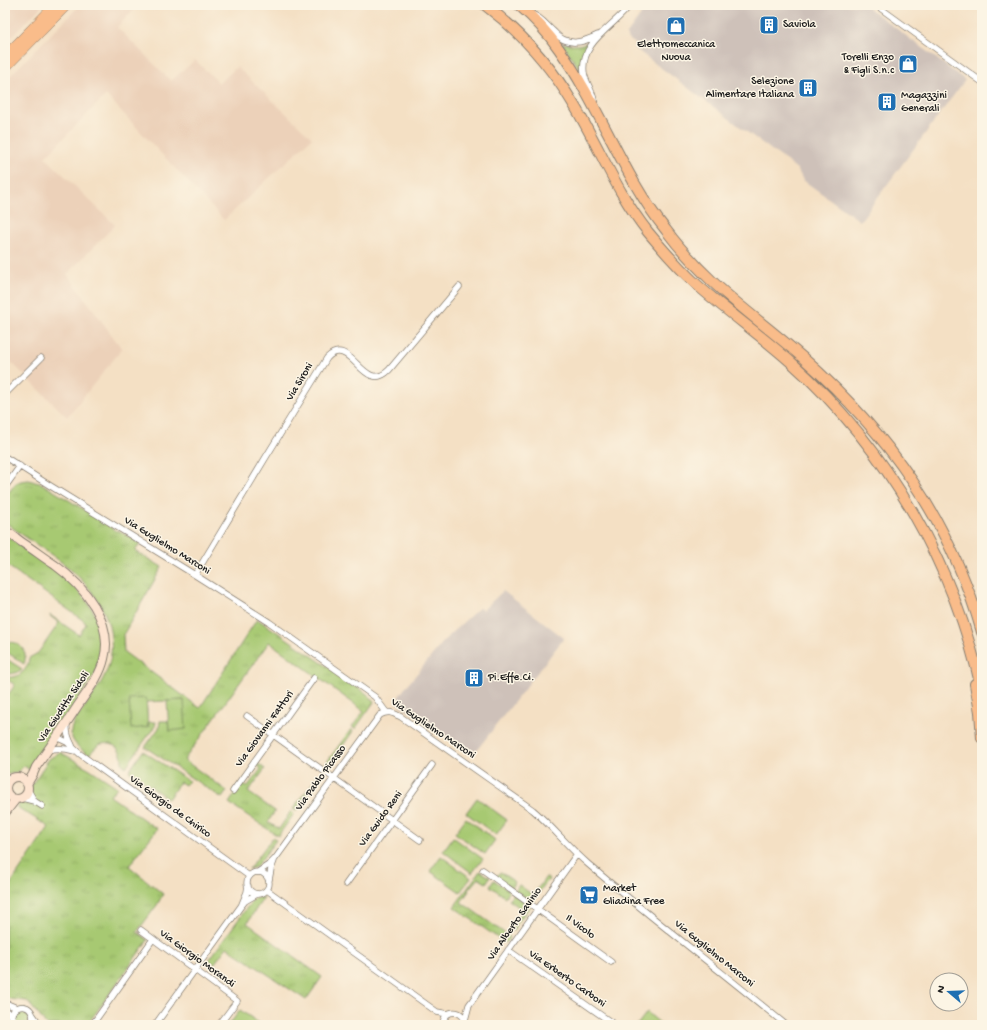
<svg xmlns="http://www.w3.org/2000/svg" width="987" height="1030" font-family="'Gochi Hand',sans-serif">
	<style>
		.built { fill: #ecd1b9 }
		.industrial { fill: #cec1b9 }
		.grass { fill: url(#grass-tufts); stroke: #627247 }
		.pitch { fill: #a7c972; stroke: #627247 }
		.lines { fill: none; stroke-linecap: round; stroke-linejoin: round }
		.street-casing { stroke: #887e70; stroke-width: 7 }
		.secondary-casing { stroke: #887e70; stroke-width: 10 }
		.primary-casing { stroke: #887e70; stroke-width: 10 }
		.highway-casing { stroke: #887e70; stroke-width: 12 }
		.street { stroke: #fff; stroke-width: 5.5 }
		.secondary { stroke: #fde4d0; stroke-width: 8 }
		.primary { stroke: #f9bc8a; stroke-width: 9 }
		.highway { stroke: #f9bc8a; stroke-width: 10 }
		.labels { text-anchor: middle; dominant-baseline: central; stroke-width: 3; stroke-linejoin: round; paint-order: stroke }
		.poi-label { font-size: 11px; fill: #1c1c1c; stroke: #fcf5e5; text-anchor: start }
		.street-label { font-size: 11px; fill: #1c1c1c; stroke: #fcf5e5 }
	</style>
	<defs>
		<pattern id="grass-tufts" width="24" height="20" patternUnits="userSpaceOnUse"><rect width="24" height="20" fill="#a7c972"/><path d="M3 7l-1-3M5 7V3M7 7l1-3M15 17l-1-3M17 17v-4M19 17l1-3" fill="none" stroke="#8fac62"/></pattern>
	</defs>
	<rect width="100%" height="100%" fill="#fcf5e5"/>
	<filter id="ink" filterUnits="userSpaceOnUse"><feTurbulence type="fractalNoise" baseFrequency=".025" numOctaves="2"/><feDisplacementMap in="SourceGraphic" scale="8" xChannelSelector="R" yChannelSelector="G"/><feConvolveMatrix kernelMatrix="1 2 1 2 8 2 1 2 1" color-interpolation-filters="sRGB"/></filter>
	<filter id="wash" filterUnits="userSpaceOnUse"><feTurbulence type="fractalNoise" baseFrequency=".012" numOctaves="4" result="noise"/><feDisplacementMap in="SourceGraphic" scale="16" xChannelSelector="R" yChannelSelector="G"/><feGaussianBlur stdDeviation="0.9" result="paint"/><feColorMatrix in="noise" values="0 0 0 0 0 0 0 0 0 0 0 0 0 0 0 0 0 1.4 0 .05"/><feComposite in="paint" operator="in"/></filter>
	<g filter="url(#wash)">
		<rect width="100%" height="100%" fill="#f4e0c4"/>
		<path class="built" d="M5 5H43L5 43Z
			M80 5H139L117 27 171 81 195 60 219 83 237 67 312 138 224 220 106 95 45 157 115 225 67 274 122 349 67 417 5 356V81Z"/>
		<path class="industrial" d="M648 5H865L965 80 860 221 803 180 797 169 633 47 636 44 627 38V34Z
			M503 591 564 638 473 755 395 702 405 688 449 635 479 608 483 610Z"/>
		<path class="grass" d="M562 43 577 45 588 43 582 56 580 70Z
			M29 480 38 483 39 482 106 523 114 530 121 532 140 543 135 551 162 567 123 635 124 652 200 708 257 619 283 636 367 694 370 697 374 702 355 729 352 727 364 711 269 642 184 760 227 791 222 798 145 747 159 728 160 721H168L169 731 184 700 146 702V698L148 727V722H156L155 726 126 767 122 764C122 761 122 757 121 754 118 745 107 741 99 745 95 748 92 751 89 755 81 749 72 744 71 733 71 724 77 717 82 711 89 700 99 688 105 675 115 654 113 629 102 608 82 568 39 549 5 522V497L16 483 21 481Z
			M5 535C43 561 104 594 102 648 102 657 98 665 95 674L30 770 24 766C18 772 13 775 5 774V699L15 685 5 678V677C18 679 28 671 29 658L38 653 59 623 50 616V615L79 635 86 624 84 621 5 564Z
			M10 642C22 643 28 653 24 664L5 651V643Z
			M5 658 22 669C17 673 12 675 5 673Z
			M351 729 353 731 328 767 324 766Z
			M143 751 189 781 185 785 180 782 168 799 129 771Z
			M60 752 90 769 117 787 110 796 157 829 129 866 163 894 157 905 137 932 148 940 87 1025H47L27 1001 10 999 5 997V892L49 827 17 807 49 759Z
			M257 763 265 769 248 792 275 811 268 822 279 829 291 811 294 814 278 836 229 803 242 784 247 787 261 769 256 765Z
			M319 774 321 777 296 811 293 809Z
			M273 837 276 840 256 867 249 869Z
			M480 871 490 877 486 883 478 878 468 890 469 891 461 902 510 937 505 943 454 907Z
			M500 872 515 882 511 888 496 877Z
			M546 877 550 879 549 881H547L532 902 515 891 519 885 533 895Z
			M494 880 509 891 505 897 490 886Z
			M513 894 530 906 514 928 515 929 514 931 510 927 523 910 509 900Z
			M264 897 247 923 322 977 306 1000 227 947 214 964 209 960 254 898H259Z
			M14 1017a8 8 0 1 1 16 0a8 8 0 1 1-16 0Z
			M240 1010 262 1025H229Z
			M647 1012 662 1025H637Z"/>
		<path class="pitch" d="M146 698 148 727 131 729 129 699Z
			M184 700 186 729 169 731 167 701Z
			M477 798 507 820 496 835 466 813Z
			M466 818 495 840 485 854 455 833Z
			M453 837 483 859 472 873 443 851Z
			M441 856 471 878 460 892 430 871Z"/>
	</g>
	<g filter="url(#ink)">
		<g class="lines">
			<g class="street-casing">
				<path id="street" d="M876 5 982 82
					M532 14C542 18 546 25 554 32 567 47 582 43 598 35
					M594 100C592 90 586 83 584 73 580 41 614 27 630 5
					M5 394 41 358
					M5 457 49 485 195 575 269 622 375 697 386 712
					M5 487 20 466
					M195 575 266 457 327 358C351 333 363 396 389 370L459 287
					M247 716 420 840
					M67 723C66 731 68 738 72 745
					M56 737 67 742 80 754 249 876
					M48 750C58 747 65 748 74 751
					M5 778H13
					M5 786 6 788
					M28 790 35 802
					M233 791 314 678
					M22 798 34 801 42 806
					M483 870 611 962
					M258 872 270 864 275 859 380 715C388 710 393 713 401 717L533 810C553 827 568 847 588 864 652 919 721 971 786 1025
					M247 883a11 11 0 1 1 22 0a11 11 0 1 1-22 0Z
					M269 880 271 869 274 861
					M346 884 432 765
					M267 890 437 1012 448 1014
					M242 904 247 892 248 886
					M141 930 237 1001 219 1025
					M508 950 615 1025
					M5 1003 17 1008
					M5 1010 12 1017
					M33 1015 40 1025
					M465 1020 469 1005 577 854
					M15 1025C3 1010 26 999 32 1013 34 1018 33 1021 30 1025
					M92 1025 153 939
					M155 1025 241 906 245 901 257 894
					M443 1025C443 1008 465 1008 466 1025"/>
			</g>
			<g class="secondary-casing">
				<path id="secondary" d="M5 531C11 533 17 539 23 543 34 550 44 558 55 565 84 586 114 622 104 659 100 677 87 692 77 707 64 727 50 747 36 767L33 774 27 784
					M6 788a11 11 0 1 1 22 0a11 11 0 1 1-22 0Z
					M5 813 16 799"/>
			</g>
			<g class="primary-casing">
				<path id="primary" d="M5 56 55 5
					M5 68 67 5"/>
			</g>
			<g class="highway-casing">
				<path id="highway" d="M485 5C521 32 551 66 574 105 600 148 616 192 648 232 663 250 678 267 695 283 726 311 761 335 792 363 888 449 955 566 982 692
					M519 5C534 18 548 33 559 49 600 106 622 175 666 230 680 249 697 267 714 283 742 309 774 332 802 357 889 434 950 520 982 632
					M975 684 980 712 982 738"/>
			</g>
			<use href="#street" class="street"/>
			<use href="#secondary" class="secondary"/>
			<use href="#primary" class="primary"/>
			<use href="#highway" class="highway"/>
		</g>
	</g>
	<defs>
		<g id="building-square" transform="scale(1)"><rect x="-9" y="-9" width="18" height="18" rx="4" fill="#1f6fb2" stroke="#fcf5e5"/><path d="M-4-6H4V6H1V3H-1V6H-4ZM-2.5-4.3h1.7v1.8h-1.7ZM.8-4.3h1.7v1.8H.8ZM-2.5-1h1.7V.8h-1.7ZM.8-1h1.7V.8H.8Z" fill="#fff"/></g>
		<g id="shop-square" transform="scale(1)"><rect x="-9" y="-9" width="18" height="18" rx="4" fill="#1f6fb2" stroke="#fcf5e5"/><path d="M-5-2.5h2.3a2.7 3.5 0 0 1 5.4 0H5L5.5 6h-11ZM-1.5-2.5h3a1.5 2.3 0 0 0-3 0Z" fill="#fff"/></g>
		<g id="supermarket-square" transform="scale(1)"><rect x="-9" y="-9" width="18" height="18" rx="4" fill="#1f6fb2" stroke="#fcf5e5"/><path d="M-6-5.5h2.5l.6 2H6L4.5 2H-2.5L-4.4-4H-6ZM-1.5 3.2a1.3 1.3 0 1 0 .1 0ZM3 3.2a1.3 1.3 0 1 0 .1 0Z" fill="#fff"/></g>
	</defs>
	<g fill-rule="evenodd">
		<use href="#building-square" x="769" y="25"/>
		<use href="#shop-square" x="676" y="26"/>
		<use href="#shop-square" x="908" y="64"/>
		<use href="#building-square" x="808" y="88"/>
		<use href="#building-square" x="887" y="102"/>
		<use href="#building-square" x="474" y="678"/>
		<use href="#supermarket-square" x="589" y="895"/>
	</g>
	<g class="labels">
		<g class="poi-label">
			<text x="783" y="25">Saviola</text>
			<text x="676" y="45" text-anchor="middle">Elettromeccanica<tspan x="676" dy="13">Nuova</tspan></text>
			<text x="894" y="58" text-anchor="end">Torelli Enzo<tspan x="894" dy="13">&amp; Figli S.n.c</tspan></text>
			<text x="794" y="82" text-anchor="end">Selezione<tspan x="794" dy="13">Alimentare Italiana</tspan></text>
			<text x="901" y="96">Magazzini<tspan x="901" dy="13">Generali</tspan></text>
			<text x="488" y="678">Pi.Effe.Ci.</text>
			<text x="603" y="889">Market<tspan x="603" dy="13">Gliadina Free</tspan></text>
		</g>
		<g class="street-label">
			<text transform="translate(300 382) rotate(-59)">Via Sironi</text>
			<text transform="translate(167 546) rotate(32)">Via Guglielmo Marconi</text>
			<text transform="translate(64 707) rotate(-56)">Via Giuditta Sidoli</text>
			<text transform="translate(265 729) rotate(-54)">Via Giovanni Fattori</text>
			<text transform="translate(433 729) rotate(34)">Via Guglielmo Marconi</text>
			<text transform="translate(321 778) rotate(-54)">Via Pablo Picasso</text>
			<text transform="translate(170 807) rotate(36)">Via Giorgio de Chirico</text>
			<text transform="translate(381 819) rotate(-54)">Via Guido Reni</text>
			<text transform="translate(515 924) rotate(-55)">Via Alberto Savinio</text>
			<text transform="translate(580 927) rotate(36)">Il Vicolo</text>
			<text transform="translate(714 954) rotate(39)">Via Guglielmo Marconi</text>
			<text transform="translate(197 959) rotate(36)">Via Giorgio Morandi</text>
			<text transform="translate(567 979) rotate(35)">Via Erberto Carboni</text>
		</g>
	</g>
	<rect width="987" height="1030" fill="none" stroke="#fcf5e5" stroke-width="20"/>
	<g transform="translate(949 992) rotate(289)"><circle r="19" fill="#fcf5e5" stroke="#a29e95"/>
	<path d="M0-3L7 15L0 10L-7 15Z" fill="#1f6fb2"/>
	<text y="-6" font-size="11" font-weight="bold" text-anchor="middle" fill="#1c1c1c">N</text>
	</g>
</svg>
